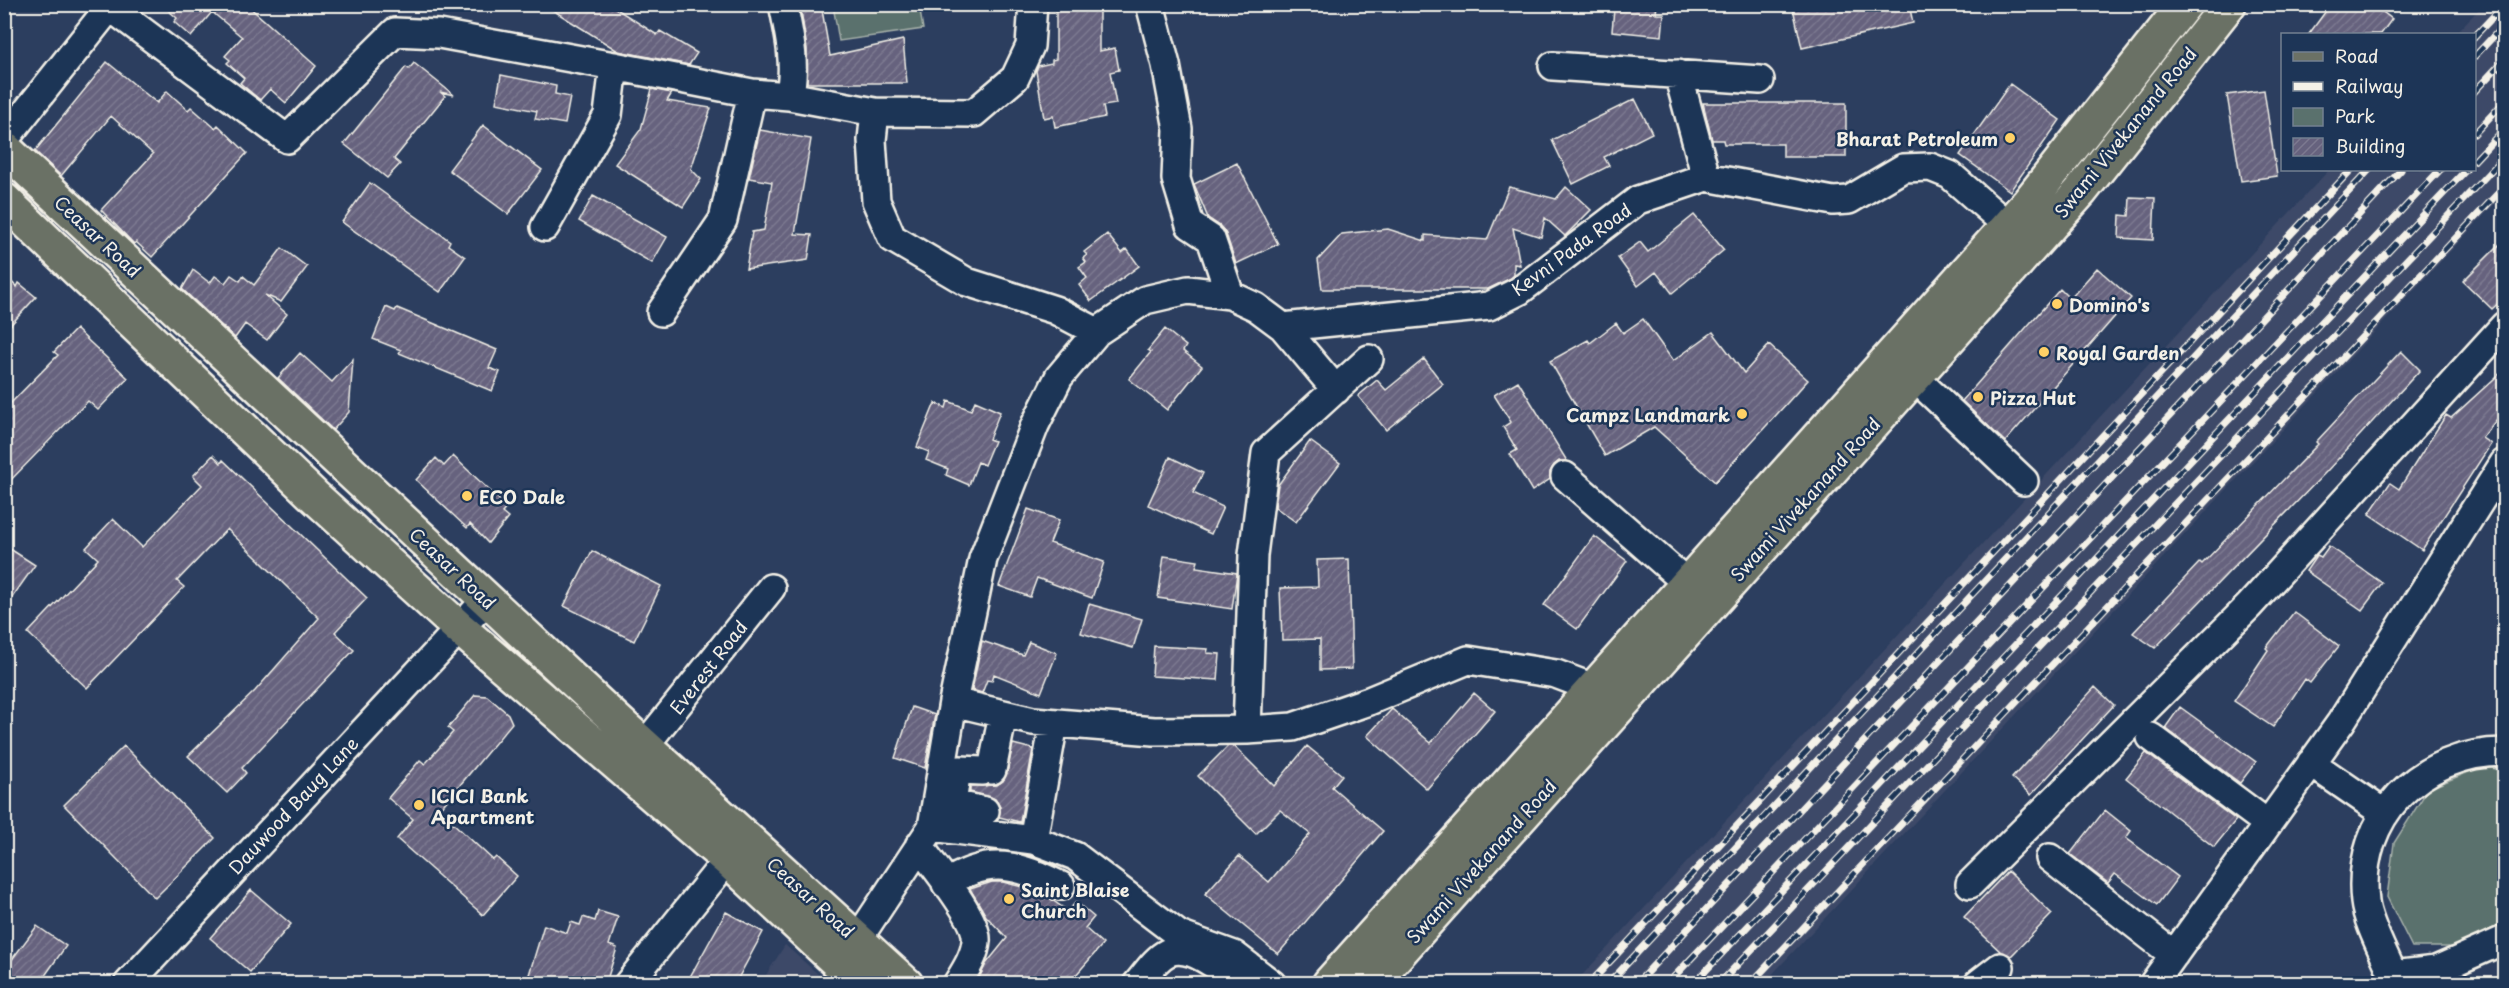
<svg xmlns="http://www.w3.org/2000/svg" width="2509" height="988" font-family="'Playpen Sans',sans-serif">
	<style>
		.built { fill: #3d4968 }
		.park { fill: #5a716d; stroke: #a7b1aa; stroke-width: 1.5 }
		.building { fill: url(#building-hatch); stroke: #f4f1e8; stroke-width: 1.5 }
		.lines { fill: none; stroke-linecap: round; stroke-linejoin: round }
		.minor-casing { stroke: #f4f1e8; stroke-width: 32 }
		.major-casing { stroke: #f4f1e8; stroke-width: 38 }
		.minor { stroke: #1d3557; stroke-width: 27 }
		.major { stroke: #6b7165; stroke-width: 33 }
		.rail-casing { stroke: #f4f1e8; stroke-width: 7 }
		.rail { stroke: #1d3557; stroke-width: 4.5; stroke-dasharray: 14; stroke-linecap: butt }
		.poi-dot { fill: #ffd166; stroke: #1d3557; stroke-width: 2 }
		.labels { text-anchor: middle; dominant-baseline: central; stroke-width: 5; stroke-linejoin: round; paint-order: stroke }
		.street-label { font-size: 18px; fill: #f4f1e8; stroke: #1d3557 }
		.poi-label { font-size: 18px; font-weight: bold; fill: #f4f1e8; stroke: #1d3557; text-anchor: start }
	</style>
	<defs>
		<pattern id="building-hatch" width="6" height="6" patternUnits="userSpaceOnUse" patternTransform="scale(1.5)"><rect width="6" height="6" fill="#66627e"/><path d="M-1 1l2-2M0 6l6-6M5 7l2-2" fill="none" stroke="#7c7990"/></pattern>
	</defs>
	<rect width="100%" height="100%" fill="#2c3e5f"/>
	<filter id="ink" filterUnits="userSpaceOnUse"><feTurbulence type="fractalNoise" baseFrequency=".0167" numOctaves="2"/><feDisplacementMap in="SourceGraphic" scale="12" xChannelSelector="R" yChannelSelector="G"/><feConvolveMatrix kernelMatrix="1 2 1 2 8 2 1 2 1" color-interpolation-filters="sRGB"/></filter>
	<g filter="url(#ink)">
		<path class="built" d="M2483 5H2504V194L1764 983 1574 984 2329 170H2474V34H2455Z
			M785 945 828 983H761Z"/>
		<path class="park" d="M833 5H919L923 29 839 41Z
			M2483 766 2504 771V919L2500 926 2466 947H2412L2387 897 2394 843 2428 789Z"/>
		<path class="building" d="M161 4H246L316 66 286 103 270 89 260 100 240 83 244 78 227 63 230 60 225 56 242 37 212 12 191 37 174 22 177 18Z
			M543 4H609L657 35 660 31 697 53 689 65 618 51Z
			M800 4H821L830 56 903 40 907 83H807V49Z
			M1056 4H1099V51L1115 48 1119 70 1110 72 1116 104 1103 106 1105 117 1055 127 1053 116 1044 118 1036 71 1038 66 1052 63V60L1056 59Z
			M1625 4H1657L1656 14H1664L1662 36 1612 31 1614 9 1624 10Z
			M1792 4H1909L1913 23 1802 48Z
			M2331 4H2372L2392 19 2381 34H2309Z
			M107 62 157 103 167 91 188 110 191 107 215 128 218 125 247 153 152 257 136 242 134 244 101 210 153 154 111 116 61 176 35 151Z
			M414 63 454 95 440 92 445 96 394 159 400 164 387 178 344 144 406 67 409 69Z
			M501 75 556 86 555 94 570 97 565 124 535 119 537 111 496 103Z
			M2010 84 2060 120 2010 191 1960 155Z
			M652 89 672 93 667 101 711 108 691 169 701 179 683 207 615 164 641 129Z
			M2264 90 2277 176 2241 181 2227 95Z
			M1635 99 1652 133 1604 157 1609 166 1573 184 1552 140Z
			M1703 103H1846V157H1783V144H1724L1723 140H1712Z
			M483 125 542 170 508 214 449 170Z
			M760 130 811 139 795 234 812 235 808 260 746 269 752 232 764 230 772 182 749 178Z
			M1237 163 1278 244 1236 264 1226 234 1220 226 1208 218 1194 184Z
			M370 183 450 241 448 245 465 257 440 292 342 222Z
			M1509 187 1556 199 1566 187 1591 210 1565 236 1545 218 1541 237 1513 228 1520 265 1514 264V275L1511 278 1488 289H1322L1318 260 1342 234 1388 229 1425 241V235L1487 240Z
			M593 196 667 237 652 263 579 221Z
			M2130 197 2155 198 2153 240 2119 238 2120 215 2129 216Z
			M1694 215 1724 250 1672 293 1656 272 1638 286 1618 258 1640 242 1648 252Z
			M1107 234 1122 253 1127 249 1139 266 1091 301 1079 285 1087 278 1079 267 1086 262 1083 258 1087 255 1084 252Z
			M2505 239V297L2492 309 2463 281Z
			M282 248 307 267 281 302 265 295 287 314 267 340 245 324 235 338 182 289 193 270 210 283 215 276 225 283 231 275 240 281 243 276 254 285Z
			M2097 268 2131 298 2005 442 1962 401 2060 289 2070 299Z
			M4 275 17 287 19 283 36 297 4 332Z
			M386 307 395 311 397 308 497 350 489 368 500 372 492 391 399 353 401 350 373 339Z
			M1643 319 1673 361 1713 332 1744 373 1769 345 1808 380 1715 482 1654 427 1605 456 1550 361 1588 340 1590 343 1616 323 1623 333Z
			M76 329 128 378 98 410 88 401 4 487V410L58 355 54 352Z
			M1165 329 1186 346 1183 351 1202 366 1167 410 1129 379 1151 352 1148 350Z
			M2401 351 2420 370 2326 472 2155 648 2133 633 2200 562 2202 564 2318 444 2316 442Z
			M300 353 332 382 353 359 349 412 333 430 278 378Z
			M1424 359 1443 384 1386 430 1358 396 1377 380 1386 390Z
			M2505 369V409L2482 438 2491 444 2422 550 2369 514 2390 483 2399 489 2446 415 2451 418Z
			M1518 381 1567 461H1559L1554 465 1550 472V479L1532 491 1510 454 1517 450 1503 427 1511 422 1494 395Z
			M948 401 971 410 975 401 1000 412 989 439 994 441 984 465 978 462 969 485 946 475 948 469 926 460 929 452 917 447 935 403 946 408Z
			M1310 441 1340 463 1296 522 1275 507 1278 485Z
			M213 455 221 463 223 460 367 598 335 632 354 650 242 768 246 773 227 793 188 756 255 691 319 618 227 529 177 581 184 587 87 688 28 633 98 559 86 548 113 519 142 547 202 485 193 476Z
			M453 456 507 507 502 513 508 518 488 543 470 524 467 528 416 480 436 458 444 466Z
			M1170 457 1203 473 1193 493 1223 507 1211 534 1148 505Z
			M1028 509 1059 520 1050 543 1104 562 1092 598 1037 578 1030 597 999 586Z
			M1594 536 1627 561 1577 629 1544 605Z
			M4 545 35 565 4 609Z
			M2329 546 2382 583 2362 610 2306 571 2317 555 2321 557Z
			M592 551 661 586 634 641 564 606Z
			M1164 556 1198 561 1196 567 1237 573 1232 609 1158 598Z
			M1349 559 1352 669 1320 670V639L1282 640 1280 588 1318 587 1317 560Z
			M1089 604 1142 619 1133 648 1081 633Z
			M2294 612 2339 646 2310 683 2305 679 2273 727 2234 701 2268 650 2266 648Z
			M982 641 1023 655 1029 642 1057 653 1041 693 994 674 992 681 987 680 982 693 972 690Z
			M1154 646 1208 649 1207 653 1220 654 1218 680 1152 676Z
			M2095 687 2114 705 2031 795 2012 778Z
			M1474 693 1495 711 1427 789 1367 736 1392 709 1431 743Z
			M475 695 487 696 508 714 512 723 439 810 493 860 496 857 517 876 483 915 397 839 413 819 388 798 420 760 425 764 453 732 448 728Z
			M912 707 935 715 925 768 895 758Z
			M2180 707 2256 762 2240 783 2165 728Z
			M1013 744 1033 749 1020 822 999 817 1000 807 995 799 970 792V786L997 785 1003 781 1007 773Z
			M124 746 215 838 155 898 64 805Z
			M1228 746H1234L1274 786 1307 746 1342 775 1332 787 1383 831 1278 954 1205 894 1239 856 1269 882 1310 834 1280 810 1256 834 1198 776Z
			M2146 753 2236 820 2214 847 2126 778Z
			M2105 810 2131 831 2126 838 2178 877 2157 905 2115 874 2108 883 2070 854Z
			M2008 871 2052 914 2011 956 2001 952 1964 917Z
			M992 882H1003L1026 888 1049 898 1068 911 1076 902 1094 917 1085 928 1103 944 1068 984H976L986 964 1007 938 986 916 970 889Z
			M251 890 291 924 250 972 210 938Z
			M598 911 618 917 609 945 617 948 606 983 589 978 588 984H545L528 978 544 925 567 933 571 922 580 925 583 917 595 921Z
			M726 912 763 932 735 984H686Z
			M37 926 66 946 39 984H4V970Z"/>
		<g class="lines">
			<g class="minor-casing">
				<path id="minor" d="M783 4C789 33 797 67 789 96
					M1150 4 1166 65 1178 129 1176 179 1190 225 1211 239 1230 295
					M110 7 287 139 395 32 439 34 614 66 752 93 789 96 875 112 974 113 1015 78 1030 46 1033 4
					M1553 66 1760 80
					M1678 74 1706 177
					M875 112 872 140 876 201 892 238 967 282 1055 310 1097 332
					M4 140 112 4
					M545 227 608 115 614 66
					M661 312 723 220 752 93
					M1283 327 1489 306 1519 291 1638 200 1706 177 1833 201 1849 200 1903 168 1930 167 1950 175 2007 225
					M1914 377 2024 481
					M1565 476 1687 583
					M953 702 1033 721 1154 731 1247 730 1293 727 1369 701 1468 660 1556 674 1593 688
					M1247 730 1253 555 1266 453 1369 359
					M2151 737 2268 824
					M633 760 771 588
					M2311 763 2385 814
					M992 770 1003 714
					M952 804 985 811
					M952 805 956 775 960 770 982 771
					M932 827 1033 840 1075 856 1179 935 1234 955 1272 984
					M1033 840 1054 723
					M919 846C933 865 979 920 976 941 975 956 965 971 957 984
					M2050 858 2174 955
					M946 884C990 855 1018 865 1061 886
					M1970 884 2249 606 2504 326
					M843 955 858 939 932 827 953 702 983 559 1035 425 1059 377 1097 332 1145 300 1188 290 1230 295 1256 307 1283 327 1336 390
					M2393 975C2385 955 2367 922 2365 902 2355 817 2421 752 2504 752
					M2393 975 2436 970 2504 940
					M128 984 487 599
					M628 984 740 844
					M1137 984C1146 974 1155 959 1167 953 1188 942 1222 968 1237 984
					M1978 984 2000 967
					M2153 984 2341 722 2504 463"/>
			</g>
			<g class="major-casing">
				<path id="major" d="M4 148 603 708 906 984
					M4 200 314 496 458 627 728 860 861 984
					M1329 984 2028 203 2185 4
					M1371 984 2081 191 2229 4"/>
			</g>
			<use href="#minor" class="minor"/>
			<use href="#major" class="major"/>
			<g class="rail-casing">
				<path id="rail" d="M2474 37 2504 5
					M2474 57 2504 25
					M2474 92 2504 60
					M2474 134 2504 102
					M2474 161 2504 129
					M1589 984 2351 170
					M1608 984 2369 170
					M1636 984 2401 170
					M1667 984 2440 170
					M1693 984 2466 170
					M1719 984 2504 157
					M1750 984 2504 187"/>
			</g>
			<use href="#rail" class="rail"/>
		</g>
	</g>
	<g class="poi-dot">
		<circle cx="2010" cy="138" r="6"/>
		<circle cx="2057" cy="304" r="6"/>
		<circle cx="2044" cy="352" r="6"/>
		<circle cx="1978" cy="397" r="6"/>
		<circle cx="1742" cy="414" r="6"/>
		<circle cx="467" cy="496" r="6"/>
		<circle cx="419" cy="805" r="6"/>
		<circle cx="1009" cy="899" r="6"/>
	</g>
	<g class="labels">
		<g class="street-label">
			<text transform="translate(2125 132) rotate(-51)">Swami Vivekanand Road</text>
			<text transform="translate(98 236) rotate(43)">Ceasar Road</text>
			<text transform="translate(1571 249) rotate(-36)">Kevni Pada Road</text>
			<text transform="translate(1805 499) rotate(-48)">Swami Vivekanand Road</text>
			<text transform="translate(453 568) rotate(43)">Ceasar Road</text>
			<text transform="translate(708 667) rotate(-52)">Everest Road</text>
			<text transform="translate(293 805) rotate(-47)">Dauwood Baug Lane</text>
			<text transform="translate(1481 861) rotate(-48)">Swami Vivekanand Road</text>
			<text transform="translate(811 897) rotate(42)">Ceasar Road</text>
		</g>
		<g class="poi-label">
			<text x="1998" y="138" text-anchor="end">Bharat Petroleum</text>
			<text x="2069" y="304">Domino's</text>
			<text x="2056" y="352">Royal Garden</text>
			<text x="1990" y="397">Pizza Hut</text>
			<text x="1730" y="414" text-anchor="end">Campz Landmark</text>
			<text x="479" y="496">ECO Dale</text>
			<text x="431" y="795">ICICI Bank<tspan x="431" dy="21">Apartment</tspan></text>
			<text x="1021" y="889">Saint Blaise<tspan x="1021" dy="21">Church</tspan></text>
		</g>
	</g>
	<rect width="2509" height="988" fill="none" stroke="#1d3557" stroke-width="24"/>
	<rect x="12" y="12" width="2485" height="964" fill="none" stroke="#f4f1e8" stroke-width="2" filter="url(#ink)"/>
	<rect x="2281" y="33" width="195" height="138" fill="#1d3557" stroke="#738091" stroke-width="1.5"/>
	<rect x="2293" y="52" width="30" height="9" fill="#6b7165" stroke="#738091" stroke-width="1.5"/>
	<text x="2335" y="63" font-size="18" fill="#f4f1e8">Road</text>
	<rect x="2293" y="82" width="30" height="9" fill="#f4f1e8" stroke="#738091" stroke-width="1.5"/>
	<text x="2335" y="93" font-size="18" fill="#f4f1e8">Railway</text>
	<rect x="2293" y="108" width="30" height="18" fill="#5a716d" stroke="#738091" stroke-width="1.5"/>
	<text x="2335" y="123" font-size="18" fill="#f4f1e8">Park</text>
	<rect x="2293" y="138" width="30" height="18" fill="url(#building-hatch)" stroke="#738091" stroke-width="1.5"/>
	<text x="2335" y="153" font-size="18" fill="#f4f1e8">Building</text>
</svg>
